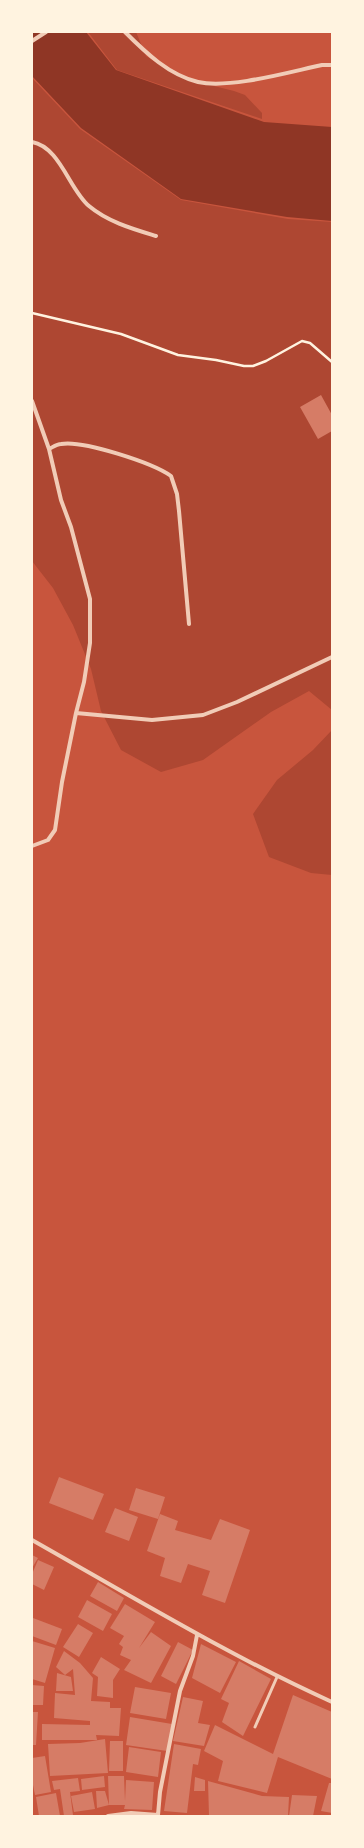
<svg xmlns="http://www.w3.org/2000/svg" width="364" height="1848" font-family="'Fira Sans',sans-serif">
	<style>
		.green { fill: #ae4732 }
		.water { fill: #8f3625 }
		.building { fill: #d67c66 }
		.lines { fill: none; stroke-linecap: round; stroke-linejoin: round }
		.path { stroke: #fff3e0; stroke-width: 2.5 }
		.service { stroke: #f1ccb7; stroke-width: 3 }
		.minor { stroke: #f1ccb7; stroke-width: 4 }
	</style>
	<rect width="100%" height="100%" fill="#c8553d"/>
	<path class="green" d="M88 32H136L146 56 182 78 234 91 245 95 262 113V119L117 70Z
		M32 78 80 129 181 200 288 219 332 222V710L309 691 271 712 203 760 161 772 121 750 101 711 91 669 73 625 53 588 32 561Z
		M332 730V875L311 873 269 857 253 814 277 780 313 750Z"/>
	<path class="water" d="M32 32H86L116 70 264 122 332 127V221L287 217 181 199 81 128 32 76Z"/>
	<path class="building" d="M321 395 332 415V431L318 439 300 407Z
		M59 1477 104 1494 93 1520 49 1503Z
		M136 1488 165 1497 158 1519 129 1510Z
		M115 1508 138 1517 129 1541 105 1532Z
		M160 1514 178 1521 175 1530 211 1540 220 1519 250 1530 225 1603 202 1595 210 1571 188 1564 181 1583 160 1576 165 1558 147 1551Z
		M32 1555 38 1558 32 1568Z
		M38 1560 54 1567 44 1590 32 1584V1574Z
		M98 1582 124 1598 117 1611 90 1596Z
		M87 1600 112 1614 103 1631 78 1617Z
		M125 1604 155 1622 139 1648 151 1632 171 1646 151 1683 124 1670 131 1660 120 1655 123 1647 119 1644 124 1636 110 1628Z
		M33 1618 62 1629 56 1645 32 1636Z
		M78 1624 93 1633 79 1657 63 1647Z
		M32 1641 55 1648 45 1683 32 1679Z
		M178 1642 193 1650 176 1684 161 1676Z
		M201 1644 236 1662 220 1693 192 1678Z
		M64 1651 80 1663 93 1678 91 1701 110 1702V1708H121L119 1736 96 1735 97 1740H42V1724L90 1725V1721L54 1718 55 1693 75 1695 73 1669 65 1675 56 1667Z
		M101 1657 120 1669 113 1680V1698L97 1696 98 1677 92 1673Z
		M239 1661 271 1679 243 1736 222 1722 229 1703 221 1699Z
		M57 1673 71 1677 73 1691H56Z
		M32 1685 44 1686 43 1705H32Z
		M135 1687 171 1693 166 1719 130 1713Z
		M293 1695 332 1712V1779L278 1757 267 1793 218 1781 223 1761 204 1751 215 1725 273 1754Z
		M183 1697 203 1701 198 1723 210 1725 204 1746 173 1741Z
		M32 1712H38L36 1745H32Z
		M130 1717 172 1724 167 1751 126 1745Z
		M105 1739 108 1773 50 1776 48 1744 80 1743Z
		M110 1741H123V1771H109Z
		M174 1744 201 1749 198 1765 193 1764 187 1813 164 1811Z
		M129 1747 161 1752 158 1777 126 1772Z
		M45 1756 51 1792 35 1795 32 1780V1758Z
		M104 1776 105 1787 82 1790 81 1779Z
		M108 1776H124L125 1801 126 1780 154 1782 152 1810 124 1809 125 1805H109L97 1808 96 1791H105L109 1805Z
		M195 1777 205 1780V1791H194Z
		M78 1778 80 1791 70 1792 73 1815 64 1816 60 1789 54 1790 52 1781Z
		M208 1781 262 1796 289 1797 288 1816H209Z
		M329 1783H332V1813L321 1811Z
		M92 1792 95 1809 74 1812 71 1796Z
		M56 1793 60 1816H39L36 1797Z
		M292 1795 317 1796 313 1816H289Z"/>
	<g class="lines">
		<path class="path" d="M32 313 121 334 178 355 216 360 244 366H253L266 361 302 341 310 343 332 362"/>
		<path class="service" d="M255 1727 277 1677"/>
		<path class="minor" d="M125 32C146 53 169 75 198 82 230 89 289 72 322 65H332
			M32 41 46 32
			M32 142C60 147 69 189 89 206 108 222 133 229 156 236
			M32 401 49 449 61 500 71 527 90 599V643L84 682 76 713 62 782 55 830 48 840 32 846
			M49 449C53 447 57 444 61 444 83 440 153 463 171 476L177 494 179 511 189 624
			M76 713 152 720 203 715 237 702 332 657
			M32 1540C131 1596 228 1655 332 1702
			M108 1816 131 1813 158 1815 160 1792 180 1691 193 1656 197 1635"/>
	</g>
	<rect width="364" height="1848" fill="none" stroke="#fff3e0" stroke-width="66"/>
</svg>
